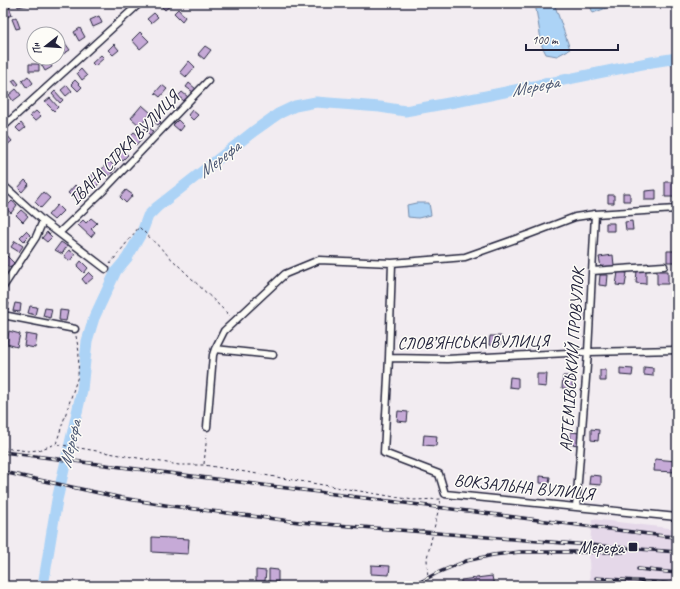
<svg xmlns="http://www.w3.org/2000/svg" width="680" height="589" font-family="Caveat,sans-serif">
	<style>
		.built { fill: #e5d8e9 }
		.water { fill: #acd3f6; stroke: #758cab }
		.lines { fill: none; stroke-linecap: round; stroke-linejoin: round }
		.river { stroke: #acd3f6; stroke-width: 11 }
		.building { fill: #c6aad7; stroke: #22223b }
		.minor-casing { stroke: #22223b; stroke-width: 9 }
		.path { stroke: #22223b; stroke-width: 1; stroke-dasharray: 3 3; stroke-linecap: butt }
		.minor { stroke: #fdfcf7; stroke-width: 6 }
		.rail-casing { stroke: #22223b; stroke-width: 3.5 }
		.rail { stroke: #fdfcf7; stroke-width: 2; stroke-dasharray: 6; stroke-linecap: butt }
		.poi-dot { fill: #22223b; stroke: #fdfcf7; stroke-width: 1.5 }
		.labels { text-anchor: middle; dominant-baseline: central; stroke-width: 3; stroke-linejoin: round; paint-order: stroke }
		.street-label { font-size: 17px; fill: #22223b; stroke: #fdfcf7 }
		.poi-label { font-size: 17px; fill: #22223b; stroke: #fdfcf7; text-anchor: end }
		.water-label { font-size: 18px; font-style: italic; fill: #4b5773; stroke: #fdfcf7 }
	</style>
	<rect width="100%" height="100%" fill="#f2ecf1"/>
	<filter id="ink" filterUnits="userSpaceOnUse"><feTurbulence type="fractalNoise" baseFrequency=".025" numOctaves="2"/><feDisplacementMap in="SourceGraphic" scale="8" xChannelSelector="R" yChannelSelector="G"/><feConvolveMatrix kernelMatrix="1 2 1 2 8 2 1 2 1" color-interpolation-filters="sRGB"/></filter>
	<g filter="url(#ink)">
		<path class="built" d="M592 519 677 529V586H590L589 557Z"/>
		<path class="water" d="M535 3H554L570 49 557 56 546 54 542 46Z
			M589 3H619L593 13Z
			M416 203H429L431 215 418 218 408 217 407 205Z"/>
		<g class="lines">
			<path class="river" d="M43 586 57 500 76 417 82 390 87 341 94 318 116 271 127 258 142 232 148 216 157 207 254 131 278 114 295 106 316 102 380 107 405 111 471 99 652 62 677 58"/>
		</g>
		<path class="building" d="M8 3 12 15 4 18 3 4Z
			M17 3H26L27 5 18 7Z
			M115 3H123L119 7Z
			M160 3H171L172 4 165 10 159 4Z
			M178 9 185 17 182 21 174 13Z
			M154 13 158 17 151 23 147 19Z
			M99 16 102 23 93 27 90 20Z
			M16 17 20 28 16 29 12 19Z
			M80 28 85 37 79 41 74 32Z
			M140 32 149 41 140 49 132 40Z
			M65 43 70 50 63 54 59 48Z
			M114 44 119 50 113 55 108 50Z
			M205 46 211 50 204 59 198 54Z
			M101 55 104 58 95 66 92 63Z
			M49 60 52 67 45 71 41 64Z
			M189 61 195 67 186 77 180 72Z
			M29 64H39V71H29Z
			M81 69 87 76 82 80 77 73Z
			M28 76 33 83 27 88 22 81Z
			M15 79 19 84 16 86 12 81Z
			M75 80 82 87 78 91 71 84Z
			M189 83 196 89 193 92 186 87Z
			M67 85 72 91 66 96 61 90Z
			M162 85 167 89 160 97 155 93Z
			M16 89 21 95 13 101 9 95Z
			M55 91 63 100 60 103 52 94Z
			M182 92 188 97 184 101 178 96Z
			M50 98 58 107 54 111 45 102Z
			M142 105 151 113 140 126 131 118Z
			M192 110 198 115 193 120 188 115Z
			M36 111 41 116 35 121 30 116Z
			M157 118 161 122 158 125 154 122Z
			M178 120 184 126 180 131 173 125Z
			M21 123 25 128 20 132 16 128Z
			M147 126 153 131 150 135 144 129Z
			M134 132 142 138 136 145 128 138Z
			M7 135 12 141 5 147 3 144V139Z
			M120 148 128 155 122 161 115 155Z
			M109 161 116 168 109 176 102 169Z
			M93 174 101 181 94 189 87 182Z
			M25 180 29 184 22 192 18 188Z
			M665 182H677V197H665Z
			M75 185 85 194 78 201 68 193Z
			M126 190 133 195 126 203 120 197Z
			M656 190V200H645V191Z
			M43 192 50 198 41 208 35 202Z
			M623 193H630V201H623Z
			M3 194 8 198 3 203Z
			M608 195H614V203H608Z
			M12 201 17 205 11 213 5 208Z
			M57 205 63 211 54 220 48 215Z
			M21 210 28 216 23 222 16 215Z
			M91 218 97 223 91 229 95 232 91 237 78 225 83 220 86 223Z
			M632 221 633 230H626L625 222Z
			M606 223H614V231H606Z
			M26 231 30 235 24 241 20 237Z
			M47 232 52 237 47 242 42 238Z
			M15 241 23 246 19 252 11 247Z
			M61 242 67 246 62 254 55 250Z
			M69 250 75 254 70 261 64 256Z
			M667 251H677V262H667Z
			M613 255 614 266 601 267 599 257Z
			M7 256 14 263 10 268 3 263V261Z
			M81 261 88 268 84 273 77 266Z
			M637 270 646 271V284L636 283Z
			M657 271H668V284H657Z
			M89 272 94 277 86 284 82 279Z
			M618 272 627 273 625 286 616 285Z
			M600 275H608L607 286 599 285Z
			M3 302 9 303 8 310 3 309Z
			M15 303 21 304 20 312 13 311Z
			M30 306 37 307 35 315 28 313Z
			M45 308 52 309 50 318 43 316Z
			M60 310 68 311 66 321 59 320Z
			M9 331 20 334 17 347 7 344Z
			M26 334 37 336 35 348 24 346Z
			M490 336H501L500 346 489 345Z
			M644 367 653 368V376L644 375Z
			M620 368 633 369 632 376 620 375Z
			M600 370H606V381H600Z
			M537 374H547L546 387 537 386Z
			M563 376H573L572 389 562 388Z
			M510 377 518 378V388L509 387Z
			M398 411 408 412 407 422 397 421Z
			M591 429 599 430 598 441 591 440Z
			M571 432 580 433 579 445 570 444Z
			M424 435 437 436 436 446 423 445Z
			M655 459 676 461V472L654 471Z
			M590 475 601 476V485L589 484Z
			M540 476 550 477 549 484 540 483Z
			M152 537 189 539 188 554 152 552Z
			M371 565 390 566 389 575 371 574Z
			M269 569 278 570V582L269 581Z
			M256 570 266 571 265 581H256Z
			M492 576 494 586H461V580Z
			M620 584H629V586H620Z"/>
		<g class="lines">
			<g class="minor-casing">
				<path id="minor" d="M3 127 140 3
					M3 185 43 221 106 269
					M59 233 104 190 208 81
					M392 263 389 358 384 453 439 474 445 494 677 517
					M592 271 664 266
					M3 287 36 237 43 221
					M3 315 75 329
					M215 349 273 355
					M389 358 447 359 588 352 677 350
					M207 427 213 355 215 349 224 331 285 274 319 260 392 263 465 257 530 234 575 217 595 214 677 209
					M576 507 588 352 595 214"/>
			</g>
			<path class="path" d="M110 264 139 227 230 316
				M76 336 79 352 78 376 56 444 179 465H204L413 500 441 499
				M3 448 28 451 38 450 56 444
				M204 464 207 434
				M426 586 428 582 427 558 441 499"/>
			<use href="#minor" class="minor"/>
			<g class="rail-casing">
				<path id="rail" d="M3 452 664 536 677 537
					M3 472 122 498 171 506 299 522 677 552
					M638 569 677 573
					M596 578 677 584
					M413 586 437 573 466 561 493 555 520 552H623"/>
			</g>
			<use href="#rail" class="rail"/>
		</g>
	</g>
	<rect class="poi-dot" x="628" y="542" width="10" height="10" rx="2"/>
	<g class="labels">
		<g class="street-label">
			<text transform="translate(124 148) rotate(-46)">ІВАНА СІРКА ВУЛИЦЯ</text>
			<text transform="translate(473 342) rotate(-1)">СЛОВ’ЯНСЬКА ВУЛИЦЯ</text>
			<text transform="translate(572 360) rotate(-86)">АРТЕМІВСЬКИЙ ПРОВУЛОК</text>
			<text transform="translate(524 487) rotate(6)">ВОКЗАЛЬНА ВУЛИЦЯ</text>
		</g>
		<g class="poi-label">
			<text x="624" y="547">Мерефа</text>
		</g>
		<g class="water-label">
			<text transform="translate(535 86) rotate(-11)">Мерефа</text>
			<text transform="translate(219 159) rotate(-38)">Мерефа</text>
			<text transform="translate(70 444) rotate(-77)">Мерефа</text>
		</g>
	</g>
	<rect width="680" height="589" fill="none" stroke="#fdfcf7" stroke-width="16"/>
	<rect x="8" y="8" width="664" height="573" fill="none" stroke="#22223b" stroke-width="1.5" filter="url(#ink)"/>
	<g transform="translate(46 46) rotate(253)"><circle r="19" fill="#fdfcf7" stroke="#a5a5ac"/>
	<path d="M0-3L7 15L0 10L-7 15Z" fill="#22223b"/>
	<text y="-6" font-size="11" font-weight="bold" text-anchor="middle" fill="#22223b">Пн</text>
	</g>
	<path d="M526 44v6h92v-6" fill="none" stroke="#22223b" stroke-width="2"/>
	<text x="532" y="44" font-size="12" fill="#22223b" stroke="#fdfcf7" stroke-width="3" paint-order="stroke">100 m</text>
</svg>
